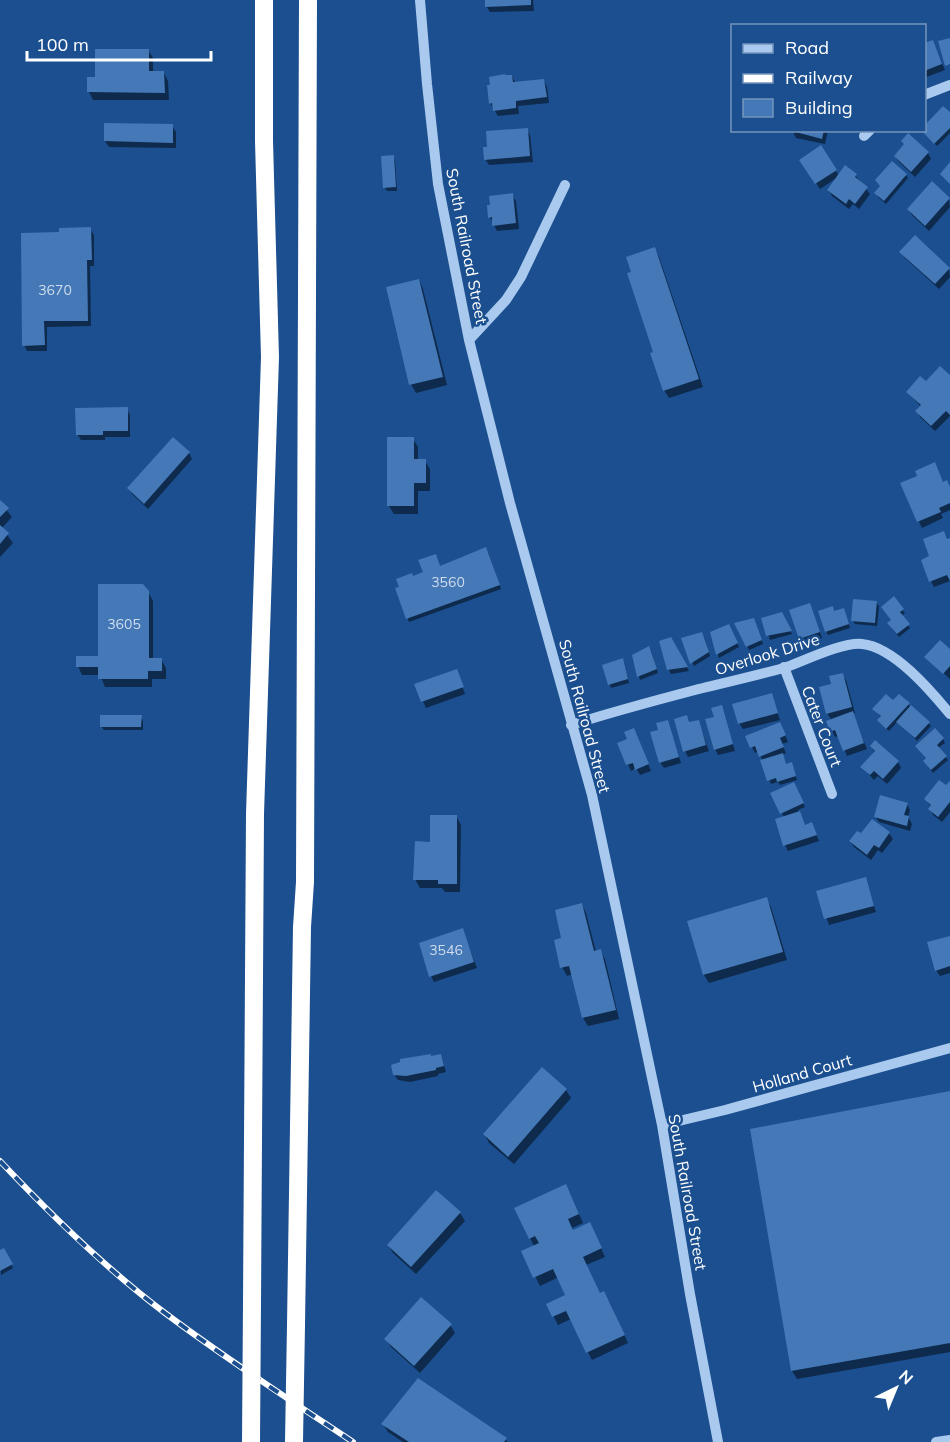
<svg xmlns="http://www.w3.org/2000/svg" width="950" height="1442" font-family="Mulish,sans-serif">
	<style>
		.shadow { fill: #0007 }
		.building { fill: #4478b7 }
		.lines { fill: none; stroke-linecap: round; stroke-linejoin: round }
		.minor { stroke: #a9c9ee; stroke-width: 10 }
		.highway { stroke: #fff; stroke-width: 18 }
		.rail-casing { stroke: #fff; stroke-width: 6 }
		.rail { stroke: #1b4f8f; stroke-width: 4; stroke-dasharray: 11; stroke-linecap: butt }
		.highway-bridge { stroke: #fff; stroke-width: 18 }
		.labels { text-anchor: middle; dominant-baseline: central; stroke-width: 5; stroke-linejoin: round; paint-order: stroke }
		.number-label { font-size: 14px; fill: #d0dded }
		.street-label { font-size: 16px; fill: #fff; stroke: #1b4f8f }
	</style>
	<rect width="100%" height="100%" fill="#1b4f8f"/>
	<path class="shadow" d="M486 0H533L534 11 490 12 486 6Z
		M924 45 935 48 945 70 924 78Z
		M148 50 153 58V73H164L168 81 169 100H93L89 92 97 78Z
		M512 76 515 82 544 81 547 87 549 103 518 106 519 114 498 116 490 103Z
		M950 115V133L937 146 922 130Z
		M172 126 176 132V148L109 147 105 141Z
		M527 129 530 135 533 162 489 165 485 159Z
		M792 130H828L825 144 796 138Z
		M928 153 931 159 915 177 899 162 895 156Z
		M393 157 395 160 397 191H387L385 188Z
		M805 166 836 171 839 176 855 175 870 194 859 209 853 204 849 209 832 196 829 190 838 177 820 189Z
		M906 175 908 178 886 204 878 197 876 193 881 187Z
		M512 195 516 201 519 229 497 231 490 217Z
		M949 199 950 207 929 231 912 215 909 210Z
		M90 229 94 235V266H90L91 326 47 327V351H27L24 345 60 234Z
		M655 249 659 257 703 387 669 398 664 390 655 353Z
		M901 252 949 269 950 277 939 289 905 258Z
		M419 280 423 289 447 385 416 393 411 384Z
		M950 377V416L935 431 920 417 917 411 921 407 908 392 926 383Z
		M127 409 130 415V437H105V440H81L77 434Z
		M413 439 418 447V461H425L430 469V491H418V514H394L389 506Z
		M189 453 192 459 148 509 132 494 129 488Z
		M902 484H943L950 489V510L941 514 943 518 922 528Z
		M0 502 12 517 2 528 13 543 0 557Z
		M950 540V581L934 587 931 581 947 541Z
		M488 552 501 589 409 622 397 589 412 577Z
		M148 592 153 601V659H161L166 668V679H152V687H105L100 675H82L78 666 100 658Z
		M876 603 879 606 877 626 855 624 853 621Z
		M810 605 822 638 804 644 800 638Z
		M902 610 905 613 901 616 910 628 899 637 891 627 893 620 885 611Z
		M835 612 845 613 850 628 828 635 826 631Z
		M782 613 792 634 770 640 763 619Z
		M755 623 763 644 749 650 737 624Z
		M729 626 739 647 719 658 712 633Z
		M704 637 710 656 694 666 683 639Z
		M671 639 689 671 671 674 669 670 661 642Z
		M651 651 658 673 640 680 634 656Z
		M950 651V679L926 657Z
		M624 663 629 683 611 688 603 666Z
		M842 674 846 680 855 713 852 714 867 749 847 756 839 736 835 737 832 731 828 722 832 721 827 713 833 685Z
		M458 675 465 694 426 708 416 685Z
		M771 695 780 720 743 729 739 723Z
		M893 703 908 704 928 723 931 726 917 741 898 721 889 731 881 724 882 718 874 709Z
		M721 707 735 751 718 755 715 749V718Z
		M141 717 143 721V730H104L101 726Z
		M686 717 690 724 698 721 709 751 688 757 685 751Z
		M667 721 681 763 664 768 660 762V731Z
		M783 730 788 742 782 744 786 753 782 755 786 766 793 768 797 780 780 785 778 782 771 784 759 751 755 753 752 747Z
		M637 736 651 771 640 775 636 768 631 771 619 744Z
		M943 739 945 743 938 748 948 760 933 773 925 762 928 759 919 749Z
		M871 746 898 762 901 768 887 784 878 776 874 780 862 767 875 753Z
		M950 783V812L942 822 933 815 930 809 931 807 926 799Z
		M794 784 805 807 798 810 805 826 812 824 819 841 788 851 785 845 784 817 772 794Z
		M907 804 910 810 908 817 912 824 910 831 879 822 875 816Z
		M456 816 461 825 460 892H445L442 888H420L415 879 431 843Z
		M872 821 889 833 893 839 882 853 878 850 871 860 854 847 850 841 861 836Z
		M865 879 876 912 829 925 818 892Z
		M766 899 771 907 787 960 709 983 704 975 689 922Z
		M582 905 586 913 596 952 600 951 605 959 619 1019 588 1026 583 1018 573 974 567 976 562 967 563 939Z
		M462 930 477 968 434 982 431 976Z
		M950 937V973L940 976 936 970Z
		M441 1055 446 1072 438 1074V1076L410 1082 398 1080 394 1074Z
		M566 1090 571 1098 514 1164 489 1143 485 1135Z
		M950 1093V1352L797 1379 792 1371Z
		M570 1194 583 1223 572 1228 573 1232H594L605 1257 586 1265 600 1294 609 1301 628 1343 592 1360 571 1319 558 1325 548 1305 567 1296 559 1277 540 1286 523 1252 534 1246 530 1238Z
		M460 1213 465 1221 416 1274 393 1253 388 1245Z
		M4 1250 13 1268 1 1275 0 1252Z
		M450 1325 455 1333 420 1373 391 1347 386 1339Z
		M383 1424 506 1439 507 1442H403L388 1432Z"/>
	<path class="building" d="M485 0H531V5L485 7Z
		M950 38V64L945 66 938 41Z
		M933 40 942 64 924 71V43Z
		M95 49H149V71H164L165 93 87 92V77H95Z
		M505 74V75H512L513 82 544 79 547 97 516 101V108L493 111 492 103 489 104 487 85H490L489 77Z
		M943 106 950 112V128L934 144 921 130H924V126Z
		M104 123 173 124V143L104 141Z
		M528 128 530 156 484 160 483 147H487L486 131Z
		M788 130H824L822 139Z
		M908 133 929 152 911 172 894 156 904 144 901 141Z
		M821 145 837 170 815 184 799 160Z
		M394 155 396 187 383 188 381 156Z
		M892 161 907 174 884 201 874 193 880 186 875 180Z
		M950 162V184L940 174Z
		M845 165 857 174 855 177 868 187 855 204 849 199 846 204 827 190Z
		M932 181 950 198 925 226 907 209Z
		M513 193 516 223 492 226V217L488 218 487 205H490L489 196Z
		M91 227 92 260H87L88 321H44L45 345 22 346 21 233 59 232V228Z
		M915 235 950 268 935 284 899 252Z
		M655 247 699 379 663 391 650 353 653 352 627 273 631 272 626 257Z
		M419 279 443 377 409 385 386 287Z
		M940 366 950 375V415L946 411 931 426 915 411 921 405 906 392 920 376 926 381Z
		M128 407V431H103V435H76L75 408Z
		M173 437 190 452 144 504 127 488Z
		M387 437H414V459H426V483H414V506H387Z
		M935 462 943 482 947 480 950 487V503L939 508 941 512 917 522 900 483 917 476 915 471Z
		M0 500 9 508 0 517Z
		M0 525 9 533 0 544Z
		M944 531 947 539 950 538V581L947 575 929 582 921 560 929 556 923 539Z
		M486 547 500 585 406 619 395 588 399 587 396 579 412 573 413 576 423 572 418 560 436 554 440 566Z
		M98 584H143L149 591V658H162V671H148V679H98V667H76V656H98Z
		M894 596 904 609 900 612 910 624 897 634 887 623 891 620 881 607Z
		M853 599 877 601 875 623 851 621Z
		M810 603 820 632 799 639 789 610Z
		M833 606 834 611 844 608 849 624 825 632 818 611Z
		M782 612 792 631 766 636 761 618Z
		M754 618 762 640 746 647 734 623Z
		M729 624 738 643 716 655 710 632Z
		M702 632 709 652 690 664 681 638Z
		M671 637 688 667 667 670 659 641Z
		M940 640 950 649V666L943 674 924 657Z
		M649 646 657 669 637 677 632 655Z
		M623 658 628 679 608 685 602 665Z
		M457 669 464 687 421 702 414 684Z
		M843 673 852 707 826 714 819 687 831 684 829 676Z
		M772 693 778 713 738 724 732 704Z
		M886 694 893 700 899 694 910 703 886 729 877 720 881 716 872 709Z
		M722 705 733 744 714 750 705 719 714 717 711 708Z
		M911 705 930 722 915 738 896 722Z
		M853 711 864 743 843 751 835 730 830 732 826 721Z
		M100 715H142L141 727H100Z
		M687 715 689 722 699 720 706 745 683 752 674 719Z
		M668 720 679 757 659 763 650 732 658 730 656 723Z
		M780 722 786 735 780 738 784 747 759 757 755 746 750 748 745 736Z
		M634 728 649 764 635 770 633 763 626 765 617 743 627 739 624 732Z
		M935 728 944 738 937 745 947 756 931 770 923 761 926 758 915 746Z
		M875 740 899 761 883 779 874 771 870 775 860 767 875 751 870 746Z
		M783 753 786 764 792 762 796 776 777 782 776 778 767 781 760 760Z
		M939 780 946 785 950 781V802L938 817 928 809 931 805 924 799Z
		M794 782 804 803 780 814 770 793Z
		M880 795 908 803 904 815 909 816 907 826 874 817Z
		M800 811 805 825 812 822 817 835 783 846 775 819Z
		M430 815H457V884H438V880H413L415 841 430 842Z
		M872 819 890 832 879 848 874 845 867 855 849 841 857 831 861 833Z
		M866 877 874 906 824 919 816 891Z
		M767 897 783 952 703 975 687 921Z
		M582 903 594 951 601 949 616 1010 582 1018 569 966 560 968 554 940 561 938 555 910Z
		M463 928 474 962 429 977 419 943Z
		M950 936V966L935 971 927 942Z
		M431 1054V1056L441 1054 444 1066 436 1068V1070L406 1076 393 1075 391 1065 400 1062V1059Z
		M542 1067 567 1089 508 1157 483 1134Z
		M950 1091V1343L791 1371 750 1129Z
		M566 1184 579 1214 568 1219 573 1230 590 1222 602 1248 583 1257 600 1293 604 1291 625 1335 586 1353 566 1311 552 1317 546 1304 565 1295 553 1269 533 1278 521 1251 539 1243 535 1236 529 1239 514 1208Z
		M436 1190 461 1212 411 1267 387 1245Z
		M4 1248 13 1264 0 1271V1250Z
		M421 1297 452 1324 414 1366 384 1339Z
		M418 1378 507 1438 504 1442H409L381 1424Z"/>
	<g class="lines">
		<path class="minor" d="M420 0 427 84 438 184 469 340 510 503 592 795 662 1125 690 1294 718 1442
			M924 95 950 85
			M864 136 870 130
			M469 340 506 300 521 277 565 185
			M784 667 832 794
			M571 725C612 712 653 701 695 690 724 683 754 676 784 668 804 661 842 642 862 644 894 647 931 691 950 714
			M662 1125 725 1110 950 1048
			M936 1442 950 1440"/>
		<path class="highway" d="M252 1303 255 814 270 357 264 141V0
			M296 1325 302 927 305 882 308 0"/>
		<g class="rail-casing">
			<path id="rail" d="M0 1161C51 1215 105 1268 165 1313 226 1359 290 1400 353 1442"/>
		</g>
		<use href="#rail" class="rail"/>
		<path class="highway-bridge" d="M251 1442 252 1303
			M294 1442 296 1325"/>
	</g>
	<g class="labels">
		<g class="number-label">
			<text x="55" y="290">3670</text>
			<text x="448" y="582">3560</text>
			<text x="124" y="624">3605</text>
			<text x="446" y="950">3546</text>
		</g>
		<g class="street-label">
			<text transform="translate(467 246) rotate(79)">South Railroad Street</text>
			<text transform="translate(767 654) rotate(-17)">Overlook Drive</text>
			<text transform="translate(585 716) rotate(75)">South Railroad Street</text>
			<text transform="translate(822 726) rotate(69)">Cater Court</text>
			<text transform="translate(802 1073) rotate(-16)">Holland Court</text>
			<text transform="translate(688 1192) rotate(80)">South Railroad Street</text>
		</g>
	</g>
	<rect x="731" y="24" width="195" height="108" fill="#1b4f8f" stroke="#7695bc" stroke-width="1.5"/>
	<rect x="743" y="44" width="30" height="9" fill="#a9c9ee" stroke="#7695bc" stroke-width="1.5"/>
	<text x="785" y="54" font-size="18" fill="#ffffff">Road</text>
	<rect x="743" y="74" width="30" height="9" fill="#ffffff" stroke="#7695bc" stroke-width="1.5"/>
	<text x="785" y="84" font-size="18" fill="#ffffff">Railway</text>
	<rect x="743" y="99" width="30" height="18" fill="#4478b7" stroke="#7695bc" stroke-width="1.5"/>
	<text x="785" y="114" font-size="18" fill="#ffffff">Building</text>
	<g transform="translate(896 1388) rotate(43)" stroke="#1b4f8f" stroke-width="4.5" paint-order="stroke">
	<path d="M0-4.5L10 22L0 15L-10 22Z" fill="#ffffff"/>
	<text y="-9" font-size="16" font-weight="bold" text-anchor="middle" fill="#ffffff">N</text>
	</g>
	<path d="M27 51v9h184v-9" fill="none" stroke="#ffffff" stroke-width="3"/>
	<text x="36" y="51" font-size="18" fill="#ffffff" stroke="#1b4f8f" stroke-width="4.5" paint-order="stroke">100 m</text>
</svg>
